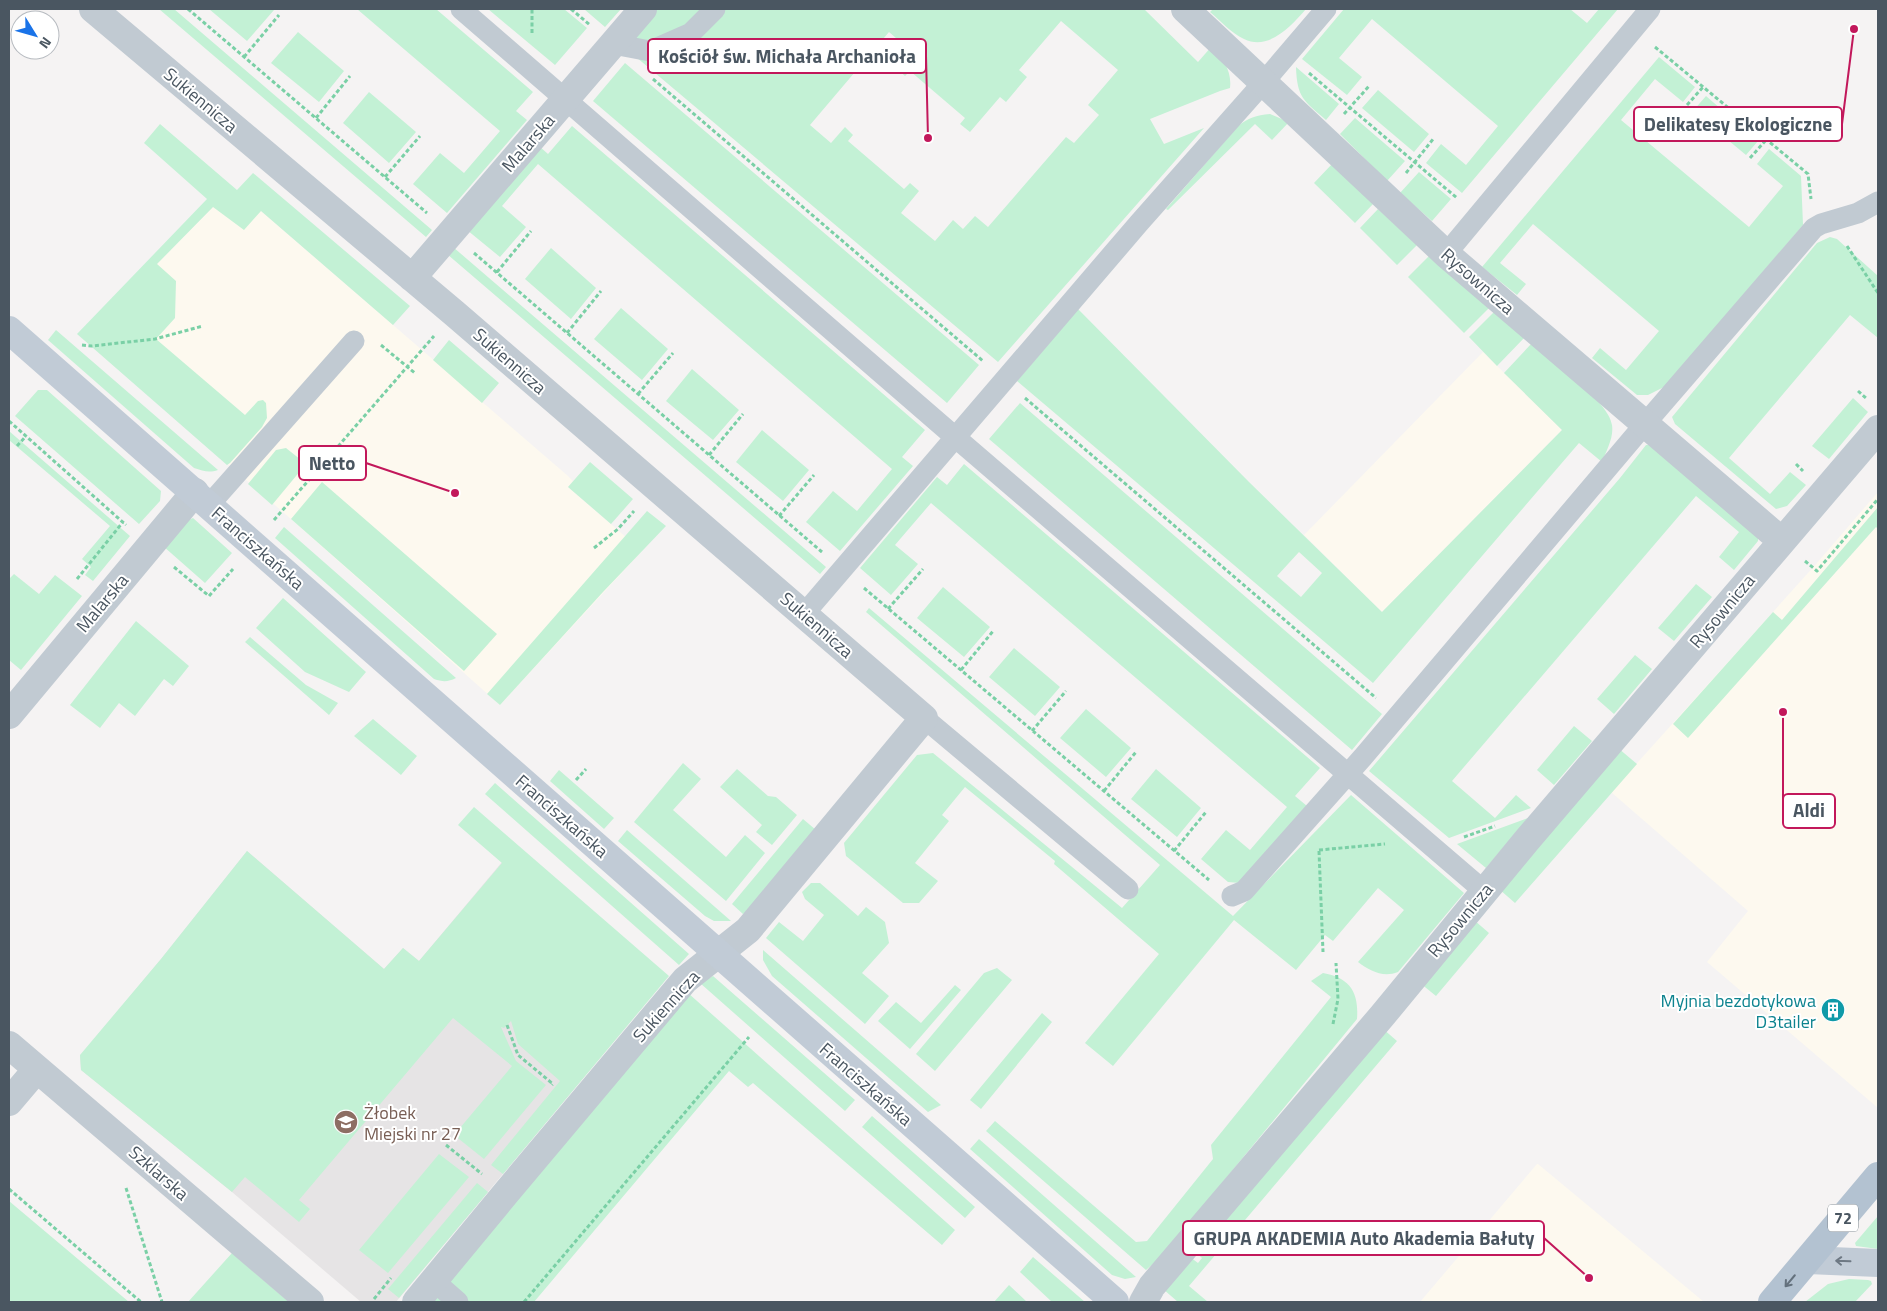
<svg xmlns="http://www.w3.org/2000/svg" width="1887" height="1311" font-family="'Titillium Web',sans-serif">
	<style>
		.commercial { fill: #fdf9ef }
		.education { fill: #e6e4e5 }
		.green { fill: #c3f1d5; fill-rule: evenodd }
		.lines { fill: none; stroke-linecap: round; stroke-linejoin: round }
		.path { stroke: #7ad0a6; stroke-width: 3; stroke-dasharray: 4 2.5; stroke-linecap: butt }
		.lane { stroke: #c1cad2; stroke-width: 21 }
		.street { stroke: #c1cad2; stroke-width: 28 }
		.secondary { stroke: #c1cbd6; stroke-width: 28 }
		.primary { stroke: #b3c2d1; stroke-width: 28 }
		.oneway { stroke: #6e7984 }
		.oneway2 { stroke: #64717d }
		.labels { text-anchor: middle; dominant-baseline: central; stroke-width: 4; stroke-linejoin: round; paint-order: stroke }
		.shield { fill: #fff; stroke: #808990; stroke-width: 1 }
		.shield-label { font-size: 16px; font-weight: bold; fill: #4a5661 }
		.street-label { font-size: 18px; fill: #4a5661; stroke: #fff }
		.culture-label { font-size: 18px; fill: #0d838f; stroke: #fff; text-anchor: end }
		.education-label { font-size: 18px; fill: #785e54; stroke: #fff; text-anchor: start }
		.leader { fill: none; stroke: #c2185b; stroke-width: 2 }
		.callout-dot { fill: #c2185b; stroke: #fff; stroke-width: 2 }
		.callout { fill: #fff; stroke: #c2185b; stroke-width: 2 }
		.callout-label { font-size: 19px; text-anchor: middle; font-weight: bold; fill: #4a5661 }
	</style>
	<rect width="100%" height="100%" fill="#f5f3f3"/>
	<path class="commercial" d="M214 206 261 211 568 476 573 481 568 487 642 551 500 705 291 519 86 341 157 264Z
		M1483 352 1562 430 1382 612 1304 535Z
		M1878 492V1108L1707 962 1748 911 1611 792 1817 563Z
		M1537 1164H1538L1704 1302H1420Z"/>
	<path class="education" d="M247 851 384 969 403 948 419 961 502 862 653 994 396 1302H361L232 1192 81 1070 80 1056 161 959Z"/>
	<path class="green" d="M159 9H174L432 230 426 237Z
		M209 9H272L274 10 247 41Z
		M357 9H436L533 92 516 111 527 120 447 213 413 184 440 153 464 173 500 131Z
		M488 9H564L587 28 555 65Z
		M584 9H621L605 27Z
		M655 9H1144L1198 62 1212 46C1223 60 1232 70 1230 88L1220 91 1150 119 1164 144 1204 128 998 362 623 46ZM1061 21 1118 70 1088 105 1099 115 1074 143 1066 137 988 227 975 216 963 229 953 220 935 241 901 213 919 191 910 183 904 189 848 141 853 135 845 127 831 143 810 125 889 32 911 51 896 68 905 76 910 71 965 118 960 124 970 132 1000 97 1006 102 1027 77 1019 70Z
		M1213 9H1306C1291 26 1269 51 1244 39 1231 33 1221 21 1210 12Z
		M1344 9H1570L1587 23 1599 9H1618L1462 193 1426 163 1441 144 1466 165 1498 126 1372 19 1339 58 1362 77 1347 95 1302 59Z
		M298 32 344 71 319 102 271 63Z
		M1659 57 1695 87 1683 102 1655 79 1621 120 1749 227 1783 186 1757 164 1769 149 1801 176 1803 225 1666 386 1648 395H1637L1592 358 1600 348 1626 370 1659 331 1533 224 1500 263 1526 284 1517 295 1482 267Z
		M625 63 979 365 947 403 593 101Z
		M1296 67 1339 104 1326 120C1304 101 1297 98 1296 67Z
		M1378 90 1429 134 1414 152 1362 108Z
		M369 92 416 132 389 163 343 123Z
		M1706 96 1758 141 1746 155 1693 111Z
		M1270 114 1289 122 1272 140 1255 124 1168 210 1166 209 1238 126C1248 118 1256 115 1270 114Z
		M1355 118 1405 161 1387 181 1340 134Z
		M160 124 237 190 253 173 410 306 393 325 261 211 244 230 213 207 157 264 176 281 175 318 156 339 245 415 258 401 263 400 266 403 267 418 262 427 230 463 227 465 77 334 207 199 144 143Z
		M572 126 925 430 902 457 913 466 840 551 806 522 833 491 857 511 892 469 538 164 502 206 526 227 500 257 467 230 539 146 548 154Z
		M1332 164 1373 204 1355 223 1314 183Z
		M1419 172 1451 199 1432 221 1400 193Z
		M1378 209 1417 245 1397 265 1360 228Z
		M1830 237 1837 239 1878 276V338L1850 315 1729 458 1770 494 1790 472 1806 485 1787 506 1776 509 1675 424 1672 417 1817 243Z
		M453 247 826 567 820 574 447 254Z
		M551 248 596 288 571 319 525 279Z
		M1429 256 1490 307 1464 333 1408 277Z
		M621 308 668 349 642 380 594 339Z
		M1078 309 1249 482 1382 612 1562 430 1504 373 1532 343C1551 360 1609 401 1612 425 1614 438 1606 451 1602 462L1579 443 1373 683 1017 381ZM1299 552 1322 573 1301 597 1277 576Z
		M1495 311 1525 337 1497 366 1469 337Z
		M56 330 218 470C209 473 203 471 194 468L48 340Z
		M449 340 499 383 482 403 433 360Z
		M692 369 739 410 713 440 666 401Z
		M38 390H47L161 491 160 501 139 524 15 416Z
		M1853 398 1868 412 1829 459 1812 446Z
		M1020 403 1382 714 1352 750 989 439Z
		M762 430 809 470 783 501 736 462Z
		M9 431 130 536 93 581 85 575 91 567 82 559 110 526 9 440Z
		M1646 445H1656L1758 530V541L1734 570 1719 557 1739 532 1696 496 1452 781 1495 818 1516 795 1531 808 1449 838 1369 771 1620 478Z
		M286 448 306 464 272 505 248 484 276 450Z
		M590 462 633 499 611 524 568 487Z
		M964 464 1320 768 1295 796 1307 806 1240 883 1228 882 1201 859 1226 830 1250 850 1287 807 931 503 895 545 918 564 891 595 860 568 937 477 947 485Z
		M322 482 497 634 464 671 291 519Z
		M1878 507V529L1876 527 1688 738 1673 724 1773 612 1782 620Z
		M647 511 666 526 603 592 500 705 487 694Z
		M193 518 232 553 205 583 163 546 184 522Z
		M284 527 456 678C448 682 443 682 434 679L275 538Z
		M14 574 39 594 55 575 82 596 21 670 9 660V579Z
		M1696 584 1712 597 1674 641 1658 628Z
		M943 587 990 627 964 657 917 618Z
		M283 598 366 672 349 692 305 672 256 628Z
		M869 608 1233 916 1351 795 1464 893 1398 972C1383 978 1370 971 1358 962L1404 910 1378 888 1333 941 1325 935 1296 970 1234 920 1113 1066 1085 1043 1159 954 1054 864 1055 861 965 787 942 815 949 821 915 863 938 881 919 903H903L846 856 844 843 917 755 933 753 1122 908 1160 865 866 612Z
		M136 621 189 666 173 686 164 679 135 716 119 703 100 728 70 705Z
		M250 637 306 685 338 703 329 715 245 642Z
		M1014 648 1060 687 1035 716 989 677Z
		M1635 655 1652 669 1614 714 1597 699Z
		M1086 709 1131 748 1106 777 1060 738Z
		M373 719 417 756 401 775 354 736Z
		M1574 726 1592 741 1554 785 1537 770Z
		M1618 748 1637 764 1515 903 1499 889Z
		M683 763 701 779 673 810 726 857 745 835 765 853 726 901 634 822Z
		M737 769 768 796 776 797 797 815 772 845 756 832 762 825 720 787Z
		M1156 769 1201 808 1177 837 1131 799Z
		M559 770 614 818 604 829 550 781Z
		M495 783 689 954 679 965 485 794Z
		M474 807 669 976 503 1174 491 1165 560 1081 518 1044 511 1021 504 1028 501 1027 516 1061 546 1085 484 1159 454 1135 512 1066 453 1018 299 1200 310 1209 299 1222 245 1177 232 1192 81 1070 80 1055 161 959 247 851 384 969 403 948 419 961 502 863 458 825Z
		M1528 818 1486 868 1457 844Z
		M803 819 816 830 750 909 743 914 732 904Z
		M627 830 731 921H714L705 916 618 841Z
		M811 883H820L858 916 866 907 885 922 889 943 862 973 889 996 865 1024 766 938 779 922 803 941 824 915 805 899 802 892Z
		M1474 920 1489 933 1436 996 1420 983Z
		M763 950 941 1105 928 1112 772 976 763 960Z
		M997 968 1012 980 935 1071 916 1054 984 973Z
		M1323 973C1350 978 1359 992 1357 1019L1162 1256 1146 1270 986 1131 995 1121 1136 1242 1147 1241 1213 1159 1211 1145 1331 997 1311 981Z
		M713 976 855 1100 845 1111 700 983Z
		M955 985 961 990 910 1049 878 1021 896 1002 921 1023Z
		M688 993 955 1230 942 1245 753 1083 748 1087 729 1071 534 1302H429Z
		M1042 1013 1052 1022 981 1109 970 1100Z
		M1382 1028 1397 1041 1189 1286 1208 1302H1178L1163 1289 1190 1257 1198 1263 1202 1258 1194 1251Z
		M872 1116 975 1207 965 1218 862 1127Z
		M979 1139 1136 1277 1125 1279 1112 1275 970 1149Z
		M439 1154 469 1177 388 1273 359 1250Z
		M477 1183 488 1192 399 1298 388 1289Z
		M9 1201 129 1302H9Z
		M1878 1216V1249L1856 1246 1855 1243Z
		M232 1253 289 1302H188Z
		M1033 1257 1085 1302H1052L1020 1272Z
		M1849 1279 1868 1280 1871 1281 1872 1284 1855 1302H1805L1828 1284Z
		M1009 1285 1027 1302H994Z"/>
	<g class="lines">
		<path class="path" d="M188 9 427 213
			M571 9 590 25
			M532 33V9
			M1655 47 1808 174 1811 199
			M244 57 279 15
			M1309 73 1457 198
			M653 79 983 361
			M1687 105 1703 87
			M1344 114 1370 85
			M316 118 350 76
			M1750 158 1766 140
			M1406 173 1434 138
			M385 177 420 136
			M1847 246 1878 293
			M474 253 822 552
			M497 272 531 231
			M567 333 601 291
			M82 345 92 346 155 339 203 326
			M381 345 416 374
			M1858 391 1867 399
			M638 394 673 353
			M1025 398 1376 698
			M9 421 126 525
			M17 446 26 436
			M709 455 743 414
			M1796 464 1803 471
			M779 516 814 475
			M274 520 434 336
			M594 548 618 529 634 511
			M1805 561 1817 571 1878 499
			M174 567 209 596 233 569
			M77 579 123 522
			M864 588 1209 880
			M888 609 923 569
			M961 670 994 630
			M1032 731 1066 691
			M576 780 586 769
			M1104 791 1136 752
			M1464 837 1495 826
			M1319 850 1385 844
			M1174 851 1206 812
			M1319 851 1323 952
			M1333 1024 1338 999 1336 963
			M507 1025 518 1055 553 1084 552 1085
			M446 1145 482 1174
			M126 1188 162 1302
			M9 1189 141 1302
			M374 1299 391 1278
			M524 1302 749 1037"/>
		<path class="lane" d="M461 9 955 437 1484 891
			M613 44 650 51 691 33 715 9
			M1446 254 1650 9
			M209 505 354 341
			M804 614 1139 223 1263 83 1326 9
			M924 718 1128 889
			M1232 896 1244 891 1363 757 1644 425 1814 228 1821 224 1858 213 1878 202
			M434 1281 458 1302"/>
		<path class="street" d="M93 9 454 313 924 718 748 930 685 980 506 1193 416 1302
			M1185 9 1446 254 1782 541
			M412 278 643 9
			M9 715 195 492
			M9 1045 310 1302
			M9 1102 37 1069
			M1143 1302 1152 1286 1382 1016 1527 840 1878 429"/>
		<path class="secondary" d="M9 330 1115 1302
			M1808 1260 1878 1263"/>
		<path class="primary" d="M1772 1302 1878 1176"/>
	</g>
	<defs><path id="oneway-shaft" d="M-6 0H5M1.5-3L5.5 0L1.5 3" fill="none" stroke-width="1.6" stroke-linecap="round" stroke-linejoin="round" transform="scale(1.25)"/></defs>
	<use class="oneway" href="#oneway-shaft" transform="translate(1843 1261) rotate(-178)"/>
	<use class="oneway2" href="#oneway-shaft" transform="translate(1790 1281) rotate(130)"/>
	<defs>
		<g id="building-disc" transform="scale(1.25)"><circle r="9.5" fill="#0f9aa8" stroke="#fff"/><path d="M-4-6H4V6H1V3H-1V6H-4ZM-2.5-4.3h1.7v1.8h-1.7ZM.8-4.3h1.7v1.8H.8ZM-2.5-1h1.7V.8h-1.7ZM.8-1h1.7V.8H.8Z" fill="#fff"/></g>
		<g id="school-disc" transform="scale(1.25)"><circle r="9.5" fill="#8d6e63" stroke="#fff"/><path d="M0-5L7-2L0 1L-7-2ZM-4 1L0 2.5L4 1V4Q0 6-4 4Z" fill="#fff"/></g>
	</defs>
	<g fill-rule="evenodd">
		<use href="#building-disc" x="1833" y="1010"/>
		<use href="#school-disc" x="346" y="1122"/>
	</g>
	<g class="labels">
		<rect class="shield" x="1828" y="1204.5" width="30" height="27" rx="4"/>
		<g class="shield-label">
			<text x="1843" y="1218">72</text>
		</g>
		<g class="street-label">
			<text transform="translate(201 100) rotate(40)">Sukiennicza</text>
			<text transform="translate(528 143) rotate(-49)">Malarska</text>
			<text transform="translate(1478 281) rotate(41)">Rysownicza</text>
			<text transform="translate(510 361) rotate(41)">Sukiennicza</text>
			<text transform="translate(258 548) rotate(41)">Franciszkańska</text>
			<text transform="translate(102 603) rotate(-50)">Malarska</text>
			<text transform="translate(1722 611) rotate(-50)">Rysownicza</text>
			<text transform="translate(817 625) rotate(41)">Sukiennicza</text>
			<text transform="translate(562 816) rotate(41)">Franciszkańska</text>
			<text transform="translate(1460 920) rotate(-50)">Rysownicza</text>
			<text transform="translate(666 1006) rotate(-48)">Sukiennicza</text>
			<text transform="translate(866 1084) rotate(41)">Franciszkańska</text>
			<text transform="translate(159 1173) rotate(41)">Szklarska</text>
		</g>
		<g class="culture-label">
			<text x="1816" y="1000">Myjnia bezdotykowa<tspan x="1816" dy="21">D3tailer</tspan></text>
		</g>
		<g class="education-label">
			<text x="364" y="1112">Żłobek<tspan x="364" dy="21">Miejski nr 27</tspan></text>
		</g>
	</g>
	<path class="leader" d="M928 138L926 56M1854 29L1842 124M455 493L366 463M1783 712L1783 811M1589 1278L1544 1238"/>
	<g class="callout-dot">
		<circle cx="928" cy="138" r="5"/>
		<circle cx="1854" cy="29" r="5"/>
		<circle cx="455" cy="493" r="5"/>
		<circle cx="1783" cy="712" r="5"/>
		<circle cx="1589" cy="1278" r="5"/>
	</g>
	<g class="callout">
		<rect x="648" y="39" width="278" height="34" rx="5"/>
		<rect x="1634" y="107" width="208" height="34" rx="5"/>
		<rect x="299" y="446" width="67" height="34" rx="5"/>
		<rect x="1783" y="794" width="52" height="34" rx="5"/>
		<rect x="1183" y="1221" width="361" height="34" rx="5"/>
	</g>
	<g class="callout-label">
		<text x="787" y="63">Kościół św. Michała Archanioła</text>
		<text x="1738" y="131">Delikatesy Ekologiczne</text>
		<text x="332" y="470">Netto</text>
		<text x="1809" y="817">Aldi</text>
		<text x="1364" y="1245">GRUPA AKADEMIA Auto Akademia Bałuty</text>
	</g>
	<rect width="1887" height="1311" fill="none" stroke="#4a5661" stroke-width="20"/>
	<g transform="translate(35 35) rotate(127)"><circle r="24" fill="#ffffff" stroke="#b7bbc0"/>
	<path d="M0-4L9 19L0 12L-9 19Z" fill="#1a73e8"/>
	<text y="-8" font-size="14" font-weight="bold" text-anchor="middle" fill="#4a5661">N</text>
	</g>
</svg>
